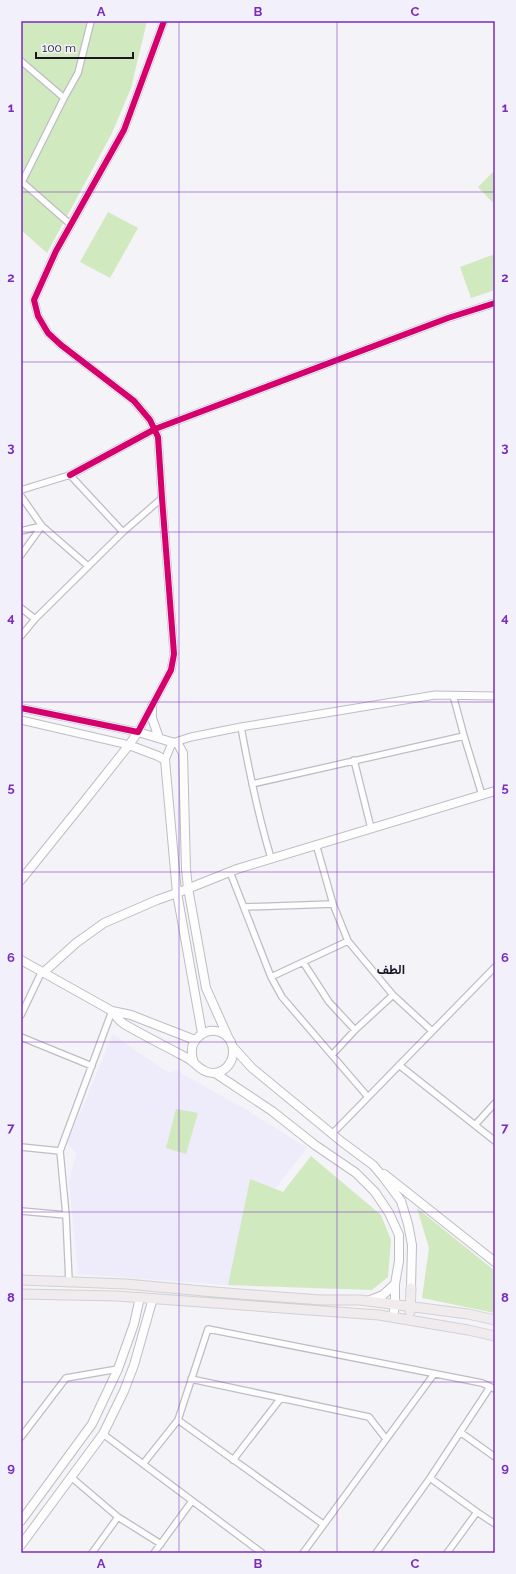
<svg xmlns="http://www.w3.org/2000/svg" width="516" height="1574" font-family="Raleway,Vazirmatn,sans-serif">
	<style>
		.built { fill: #eeecfa }
		.green { fill: #d1e9be }
		.lines { fill: none; stroke-linecap: round; stroke-linejoin: round }
		.minor-casing { stroke: #bebdc4; stroke-width: 8 }
		.tertiary-casing { stroke: #bebdc4; stroke-width: 9 }
		.secondary-casing { stroke: #bebdc4; stroke-width: 10 }
		.primary-casing { stroke: #d2d1d4; stroke-width: 11 }
		.minor { stroke: #fdfdfe; stroke-width: 5.5 }
		.tertiary { stroke: #fdfdfe; stroke-width: 7 }
		.secondary { stroke: #fdfdfe; stroke-width: 8 }
		.primary { stroke: #f0ebec; stroke-width: 9 }
		.cycleway-casing { stroke: #f2f0fb; stroke-width: 8 }
		.cycleway { stroke: #d6006c; stroke-width: 6 }
		.grid { fill: none; stroke: #7b2cbf; stroke-width: 1; stroke-opacity: 0.55 }
		.labels { text-anchor: middle; dominant-baseline: central; stroke-width: 3; stroke-linejoin: round; paint-order: stroke }
		.neighbourhood-label { font-size: 13px; font-weight: bold; fill: #191720; stroke: #f2f0fb }
		.neatline { fill: none; stroke: #7b2cbf; stroke-width: 1.5 }
		.grid-label { font-size: 13px; text-anchor: middle; font-weight: bold; fill: #7b2cbf }
	</style>
	<rect width="100%" height="100%" fill="#f3f3f8"/>
	<path class="built" d="M113 1034 136 1051 169 1073 178 1069 182 1074 247 1110 307 1148 275 1189 250 1179 228 1285 78 1274 69 1181 76 1153 67 1144Z"/>
	<path class="green" d="M21 21H147L131 88 112 133 47 253 21 230Z
		M495 170V205L478 187Z
		M108 212 138 228 110 278 80 262Z
		M495 254V290L471 298 460 267Z
		M176 1109 198 1113 186 1154 166 1148Z
		M311 1156 381 1215 391 1240 388 1277 372 1290 228 1285 250 1179 283 1192Z
		M417 1208 495 1271V1313L422 1298 429 1248Z"/>
	<g class="lines">
		<g class="minor-casing">
			<path id="minor" d="M21 61 64 98
				M21 181 70 224
				M21 184 64 98 78 73 91 21
				M21 490 70 475 123 532
				M21 496 42 526 88 566
				M21 531 42 526
				M21 555 42 526
				M21 608 35 619
				M21 636 35 619 123 532 162 498
				M453 695 464 736 482 795
				M241 727C249 771 258 815 271 858
				M354 760 371 828
				M252 784 464 736
				M316 844 333 904 348 941 393 995 432 1031
				M230 872 271 977 282 997 368 1097
				M244 907 333 904
				M303 962 329 1002 355 1030
				M271 977 348 941
				M21 1015 42 971
				M21 1037 92 1066
				M332 1055 355 1030 393 995
				M399 1065 495 1141
				M475 1125 495 1103
				M332 1134 495 967
				M21 1147 60 1151
				M21 1211 66 1215
				M69 1282 66 1215 60 1151 112 1011
				M191 1379 369 1417 386 1439
				M178 1420 323 1524
				M460 1432 495 1457
				M103 1434 262 1553
				M21 1437 66 1378 118 1369
				M233 1460 281 1398
				M143 1464 178 1420 208 1329 482 1383 495 1389
				M71 1477 118 1517 161 1544
				M430 1478 477 1512 447 1553
				M477 1512 495 1524
				M92 1553 118 1517
				M154 1553 192 1501
				M303 1553 434 1374
				M376 1553 430 1478 490 1387"/>
		</g>
		<g class="tertiary-casing">
			<path id="tertiary" d="M70 475 155 429 448 318 495 303
				M21 708 138 732 171 670 174 654 162 498 158 437 150 420 134 401 61 345 48 333 38 316 34 300 56 251 124 130 164 21
				M21 720 129 745
				M165 760 172 743 191 737 241 727 435 695 495 696"/>
		</g>
		<g class="secondary-casing">
			<path id="secondary" d="M152 706V718L159 738
				M129 745 158 756 165 760 177 893 202 1033
				M21 880 83 803 129 745 138 732 178 744 183 753 186 869 188 888 206 988 228 1037
				M21 960 112 1011 131 1015 195 1040
				M44 972 76 943 104 923 157 900 177 893 237 869 495 791
				M112 1011C115 1015 119 1021 124 1024 141 1034 159 1043 176 1052 181 1055 189 1058 194 1063 200 1068 206 1074 215 1073 236 1070 240 1040 220 1032 206 1027 190 1039 192 1054 192 1057 193 1060 194 1063
				M233 1047 252 1068 342 1142 373 1165 384 1178 401 1201 408 1224 412 1245 411 1288
				M215 1073 272 1111 315 1145 356 1173 375 1192 389 1213 399 1235V1261L395 1284V1305L393 1317
				M384 1174 495 1262
				M368 1301 383 1295 395 1284
				M21 1521 92 1424 118 1369 134 1324 140 1297
				M21 1545 103 1434 124 1391 134 1365 153 1298"/>
		</g>
		<g class="primary-casing">
			<path id="primary" d="M21 1280 126 1284 214 1292 321 1300H360L468 1314 495 1320
				M21 1294 117 1296 379 1315 468 1330 495 1336
				M410 1312 411 1288"/>
		</g>
		<use href="#minor" class="minor"/>
		<use href="#tertiary" class="tertiary"/>
		<use href="#secondary" class="secondary"/>
		<use href="#primary" class="primary"/>
		<g class="cycleway-casing">
			<path id="cycleway" d="M70 475 155 429 448 318 495 303
				M21 708 138 732 171 670 174 654 162 498 158 437 150 420 134 401 61 345 48 333 38 316 34 300 56 251 124 130 164 21"/>
		</g>
		<use href="#cycleway" class="cycleway"/>
	</g>
	<path class="grid" d="M179 21V1553M337 21V1553M21 192H495M21 362H495M21 532H495M21 702H495M21 872H495M21 1042H495M21 1212H495M21 1382H495"/>
	<g class="labels">
		<g class="neighbourhood-label">
			<text x="391" y="969">الطف</text>
		</g>
	</g>
	<rect width="516" height="1574" fill="none" stroke="#f2f0fb" stroke-width="44"/>
	<path d="M36 52v6h97v-6" fill="none" stroke="#191720" stroke-width="2"/>
	<text x="42" y="52" font-size="12" fill="#191720" stroke="#f2f0fb" stroke-width="3" paint-order="stroke">100 m</text>
	<rect x="22" y="22" width="472" height="1530" class="neatline"/>
	<g class="grid-label">
		<text x="101" y="16">A</text>
		<text x="258" y="16">B</text>
		<text x="415" y="16">C</text>
		<text x="11" y="112">1</text>
		<text x="505" y="112">1</text>
		<text x="11" y="282">2</text>
		<text x="505" y="282">2</text>
		<text x="11" y="452">3</text>
		<text x="505" y="452">3</text>
		<text x="11" y="622">4</text>
		<text x="505" y="622">4</text>
		<text x="11" y="792">5</text>
		<text x="505" y="792">5</text>
		<text x="11" y="962">6</text>
		<text x="505" y="962">6</text>
		<text x="11" y="1132">7</text>
		<text x="505" y="1132">7</text>
		<text x="11" y="1302">8</text>
		<text x="505" y="1302">8</text>
		<text x="11" y="1472">9</text>
		<text x="505" y="1472">9</text>
		<text x="101" y="1568">A</text>
		<text x="258" y="1568">B</text>
		<text x="415" y="1568">C</text>
	</g>
</svg>
